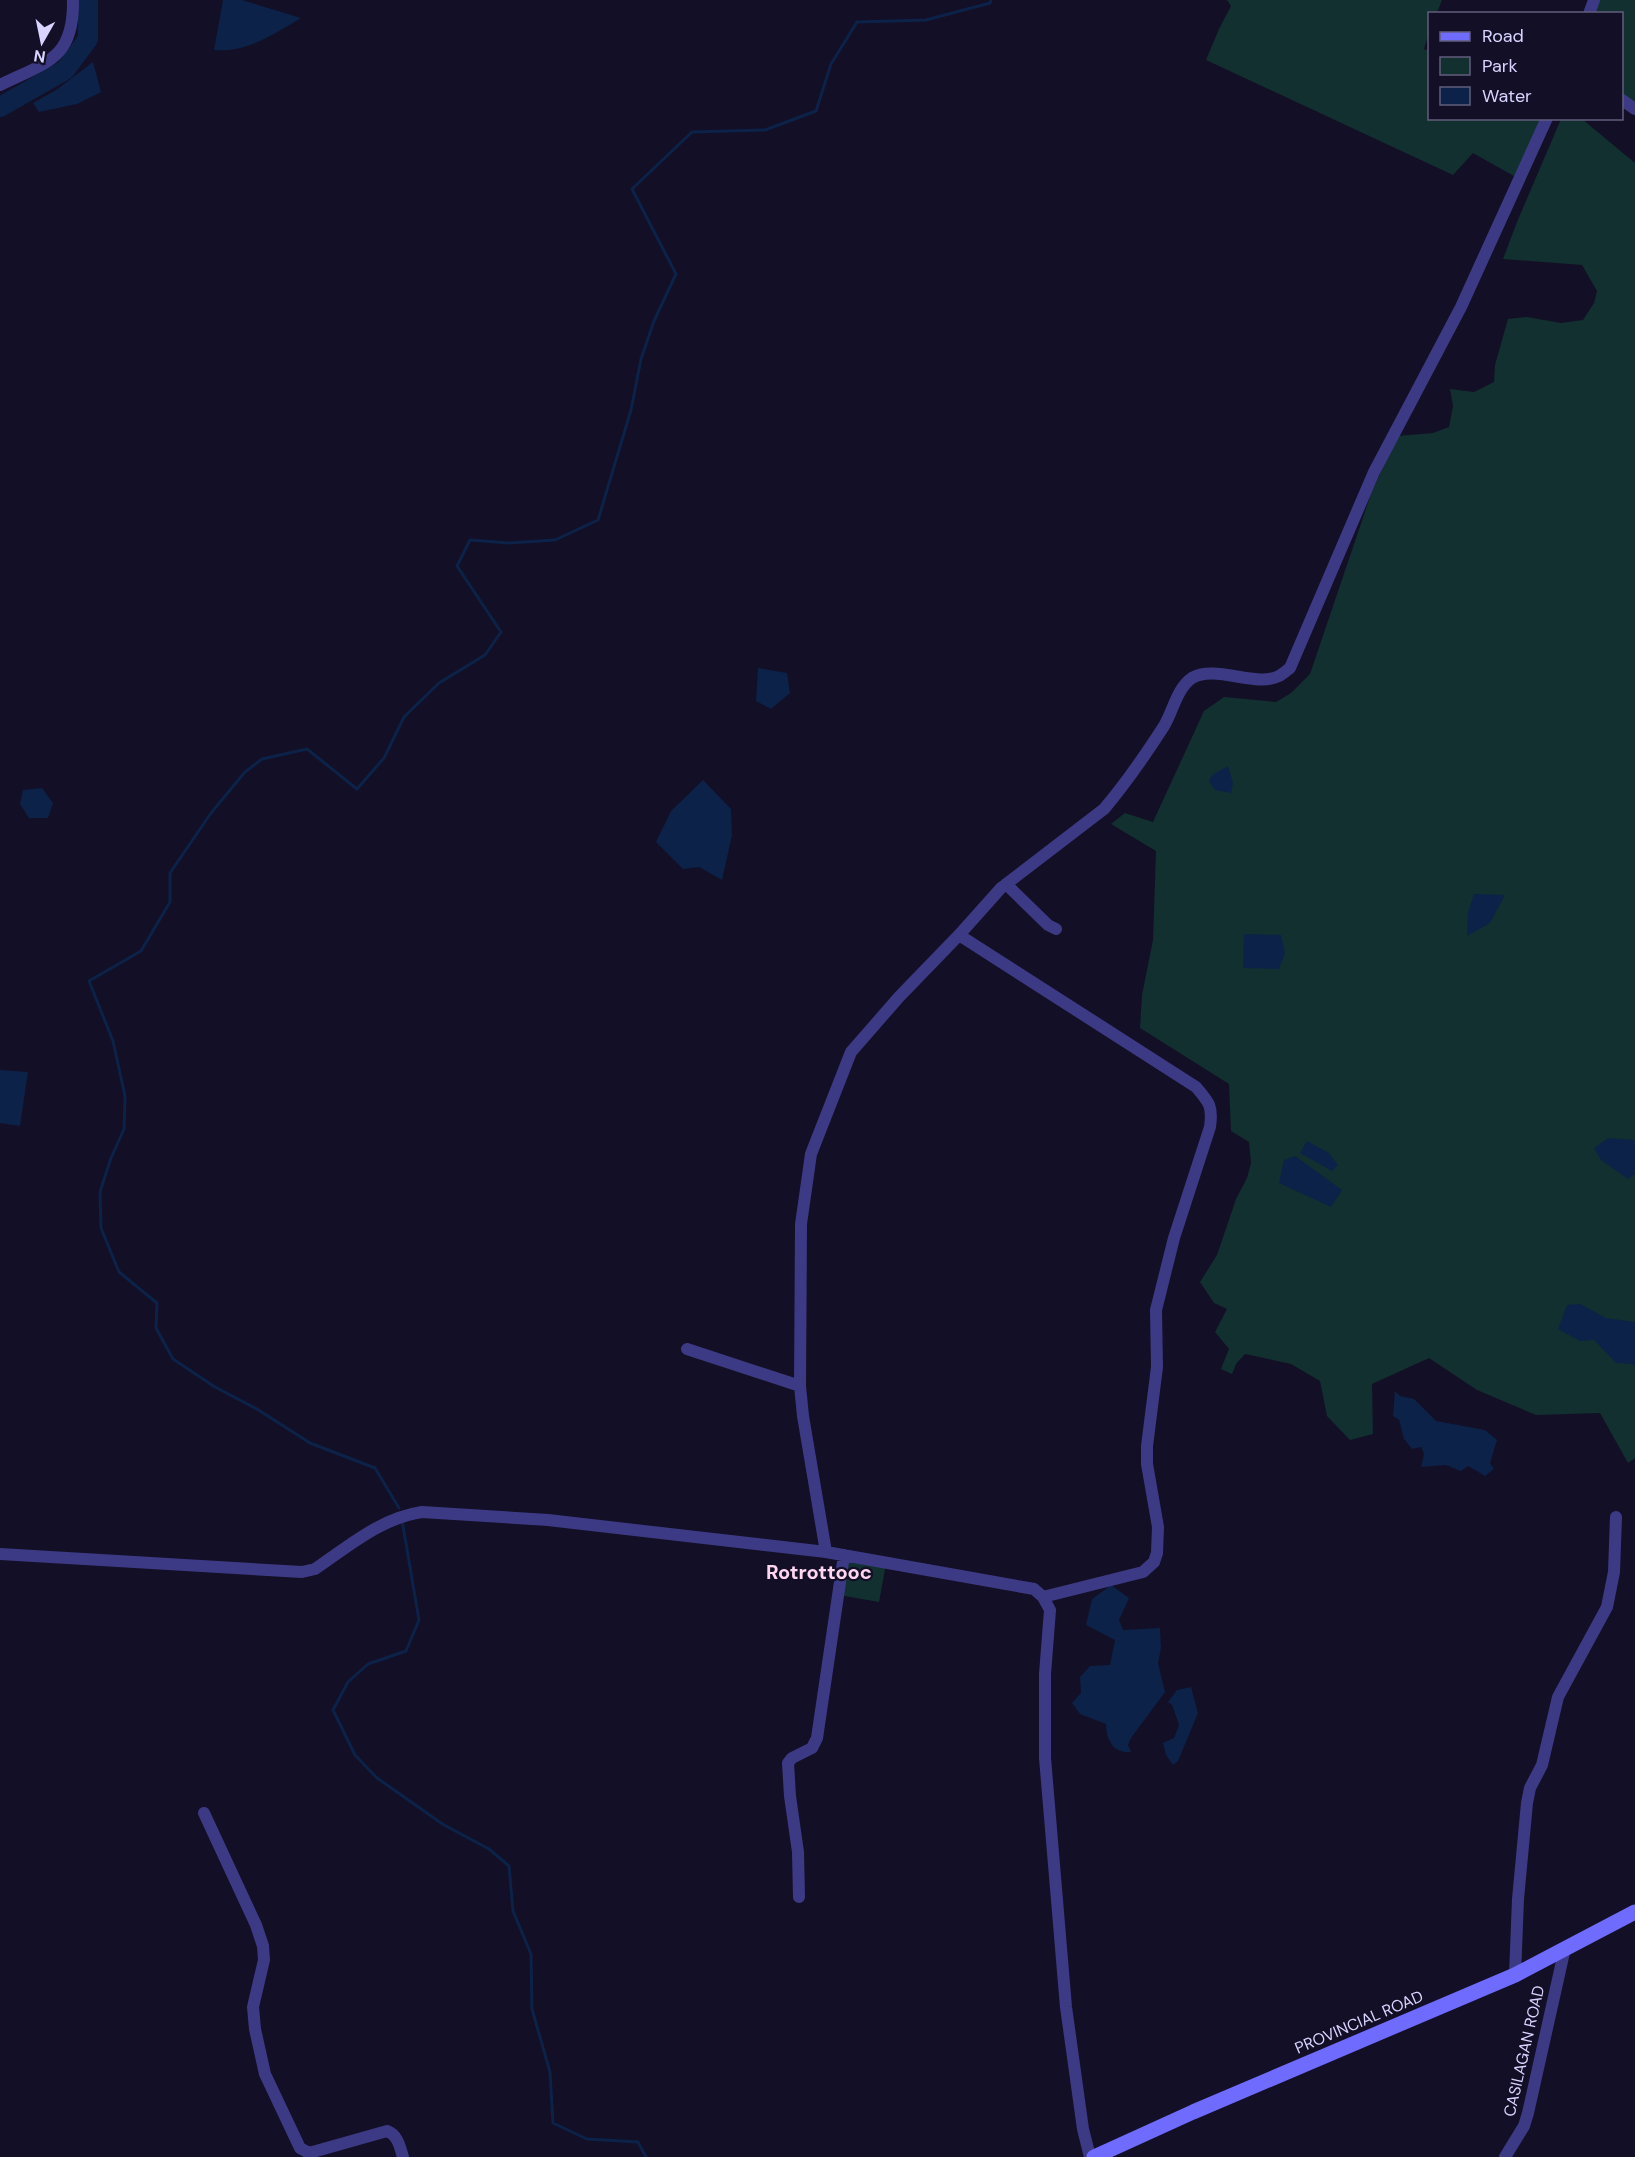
<svg xmlns="http://www.w3.org/2000/svg" width="1635" height="2157" font-family="'DM Sans',sans-serif">
	<style>
		.green { fill: #12302f }
		.water { fill: #0c2248 }
		.lines { fill: none; stroke-linecap: round; stroke-linejoin: round }
		.stream { stroke: #0c2248; stroke-width: 3 }
		.river { stroke: #0c2248; stroke-width: 20 }
		.minor { stroke: #3d3a85; stroke-width: 12 }
		.secondary { stroke: #6f6bff; stroke-width: 15 }
		.labels { text-anchor: middle; dominant-baseline: central; stroke-width: 4.5; stroke-linejoin: round; paint-order: stroke }
		.street-label { font-size: 16px; fill: #d9d4ff; stroke: #130f26 }
		.quarter-label { font-size: 20px; font-weight: bold; fill: #ffd6f0; stroke: #130f26 }
	</style>
	<rect width="100%" height="100%" fill="#130f26"/>
	<path class="green" d="M1227 0H1442L1437 13 1430 14 1429 33 1424 49 1429 51 1430 118 1547 119 1519 179 1473 153 1453 175 1206 60 1219 29 1231 6Z
		M1596 0H1635V109L1622 100V14H1592Z
		M1561 119H1582L1635 163V1458L1628 1463 1600 1413 1536 1415 1477 1390 1429 1358 1372 1384 1373 1434 1350 1440 1327 1416 1320 1381 1291 1364 1245 1354 1236 1364 1232 1374 1221 1369 1229 1349 1215 1332 1227 1309 1214 1303 1200 1282 1217 1255 1236 1199 1247 1178 1251 1163 1249 1142 1231 1131 1229 1084 1140 1028 1142 995 1153 940 1156 851 1111 824 1125 813 1153 822 1204 711 1224 697 1276 702 1291 693 1310 674 1371 494 1397 436 1433 433 1449 427 1453 406 1450 389 1474 392 1494 382 1495 365 1508 319 1527 317 1561 323 1583 320 1594 303 1597 291 1582 265 1503 259 1517 222Z
		M845 1557 886 1564 879 1602 839 1595Z"/>
	<path class="water" d="M223 0H242L301 18C274 34 247 53 214 50Z
		M93 62 101 92 77 104 39 112 33 103 56 90Z
		M758 668 787 673 790 693 771 709 756 701Z
		M1228 766 1233 783 1231 793 1215 790 1209 781 1212 775Z
		M703 780 731 809 732 835 722 880 699 867 683 869 656 842 671 811Z
		M42 788 53 803 48 818H29L20 804 23 790Z
		M1474 894 1505 895 1490 923 1467 936 1468 913Z
		M1244 934 1281 935 1285 953 1279 969 1243 968Z
		M0 1070 28 1072 20 1126 0 1123Z
		M1608 1138 1635 1140V1174L1628 1179 1601 1160 1594 1148Z
		M1307 1141 1329 1153 1338 1165 1332 1171 1300 1153Z
		M1295 1156 1342 1190 1331 1207 1279 1183 1284 1160Z
		M1580 1304 1606 1318 1635 1322V1367L1633 1364 1616 1363 1594 1340 1580 1341 1558 1329 1567 1305Z
		M1395 1391 1400 1396 1414 1399 1436 1421 1485 1430 1497 1440 1490 1463 1494 1469 1485 1476 1468 1466 1461 1471 1446 1465 1421 1467 1424 1454 1421 1447 1412 1449 1404 1439 1399 1420 1393 1416Z
		M1111 1585 1129 1598 1119 1620 1123 1630 1160 1628 1161 1648 1158 1663 1165 1692 1131 1738 1128 1745 1131 1752C1113 1754 1106 1739 1106 1724L1080 1714 1072 1703 1081 1693 1080 1677 1090 1666 1110 1665 1115 1640 1086 1625 1092 1599Z
		M1191 1687 1198 1713 1178 1761 1173 1765 1166 1755 1163 1743 1174 1738 1179 1725 1172 1705 1168 1702 1177 1690Z"/>
	<g class="lines">
		<path class="stream" d="M399 1508 375 1468 310 1443 257 1409 215 1387 173 1359 156 1328 157 1303 119 1272 101 1228 100 1192 111 1158 124 1129 125 1096 113 1041 89 981 141 951 170 902V873L211 813 245 772 262 759 307 749 357 789 384 758 404 717 439 683 485 655 501 632 457 566 470 540 509 543 555 540 598 520 631 410 641 359 654 321 676 274 632 189 692 132 765 130 816 111 831 64 857 22 926 20 990 3 991 0
			M402 1520 419 1620 406 1651 368 1664 348 1682 333 1710 355 1755 377 1778 444 1825 489 1849 509 1866 513 1911 531 1954 532 2009 550 2072 553 2123 587 2139 638 2142 646 2157"/>
		<path class="river" d="M0 107 65 70 88 39V0"/>
		<path class="minor" d="M1589 14 1594 0
			M0 85C47 62 74 59 73 0
			M1622 100 1635 109
			M1006 884 1048 925 1056 929
			M959 935 1196 1087C1209 1102 1213 1106 1210 1127L1174 1238 1156 1310 1157 1367 1147 1446V1464L1158 1527 1157 1553 1154 1562 1143 1572 1043 1597
			M687 1349 800 1386
			M826 1552 803 1416 800 1386 801 1224 811 1154 851 1052 899 997 959 935 1001 888 1104 809C1126 783 1146 754 1164 726 1173 711 1177 688 1192 678 1215 664 1256 688 1279 676 1283 674 1287 670 1290 668L1374 472 1461 307 1547 118
			M0 1554 302 1572 315 1569C349 1546 381 1518 422 1512L548 1520 826 1552 1034 1589 1043 1597 1050 1610 1045 1674V1758L1066 2007 1083 2129 1090 2157
			M204 1813 256 1925 263 1946 264 1960 253 2007 255 2029 265 2074 300 2148 309 2153 387 2131C398 2135 400 2147 403 2157
			M799 1897 798 1852 790 1796 788 1763 792 1758 812 1748 817 1738 844 1555
			M1515 1975 1518 1899 1527 1803 1530 1788 1542 1765 1558 1697 1607 1607 1614 1572 1616 1517
			M1505 2157 1524 2126 1528 2113 1565 1948"/>
		<path class="secondary" d="M1094 2157 1193 2112 1515 1975 1635 1912"/>
	</g>
	<g class="labels">
		<g class="street-label">
			<text transform="translate(1359 2022) rotate(-23)">PROVINCIAL ROAD</text>
			<text transform="translate(1524 2051) rotate(-77)">CASILAGAN ROAD</text>
		</g>
		<g class="quarter-label">
			<text x="819" y="1572">Rotrottooc</text>
		</g>
	</g>
	<rect x="1428" y="12" width="195" height="108" fill="#130f26" stroke="#625e7d" stroke-width="1.5"/>
	<rect x="1440" y="32" width="30" height="9" fill="#6f6bff" stroke="#625e7d" stroke-width="1.5"/>
	<text x="1482" y="42" font-size="18" fill="#d9d4ff">Road</text>
	<rect x="1440" y="57" width="30" height="18" fill="#12302f" stroke="#625e7d" stroke-width="1.5"/>
	<text x="1482" y="72" font-size="18" fill="#d9d4ff">Park</text>
	<rect x="1440" y="87" width="30" height="18" fill="#0c2248" stroke="#625e7d" stroke-width="1.5"/>
	<text x="1482" y="102" font-size="18" fill="#d9d4ff">Water</text>
	<g transform="translate(42 42) rotate(189)" stroke="#130f26" stroke-width="4.5" paint-order="stroke">
	<path d="M0-4.5L10 22L0 15L-10 22Z" fill="#d9d4ff"/>
	<text y="-9" font-size="16" font-weight="bold" text-anchor="middle" fill="#d9d4ff">N</text>
	</g>
</svg>
